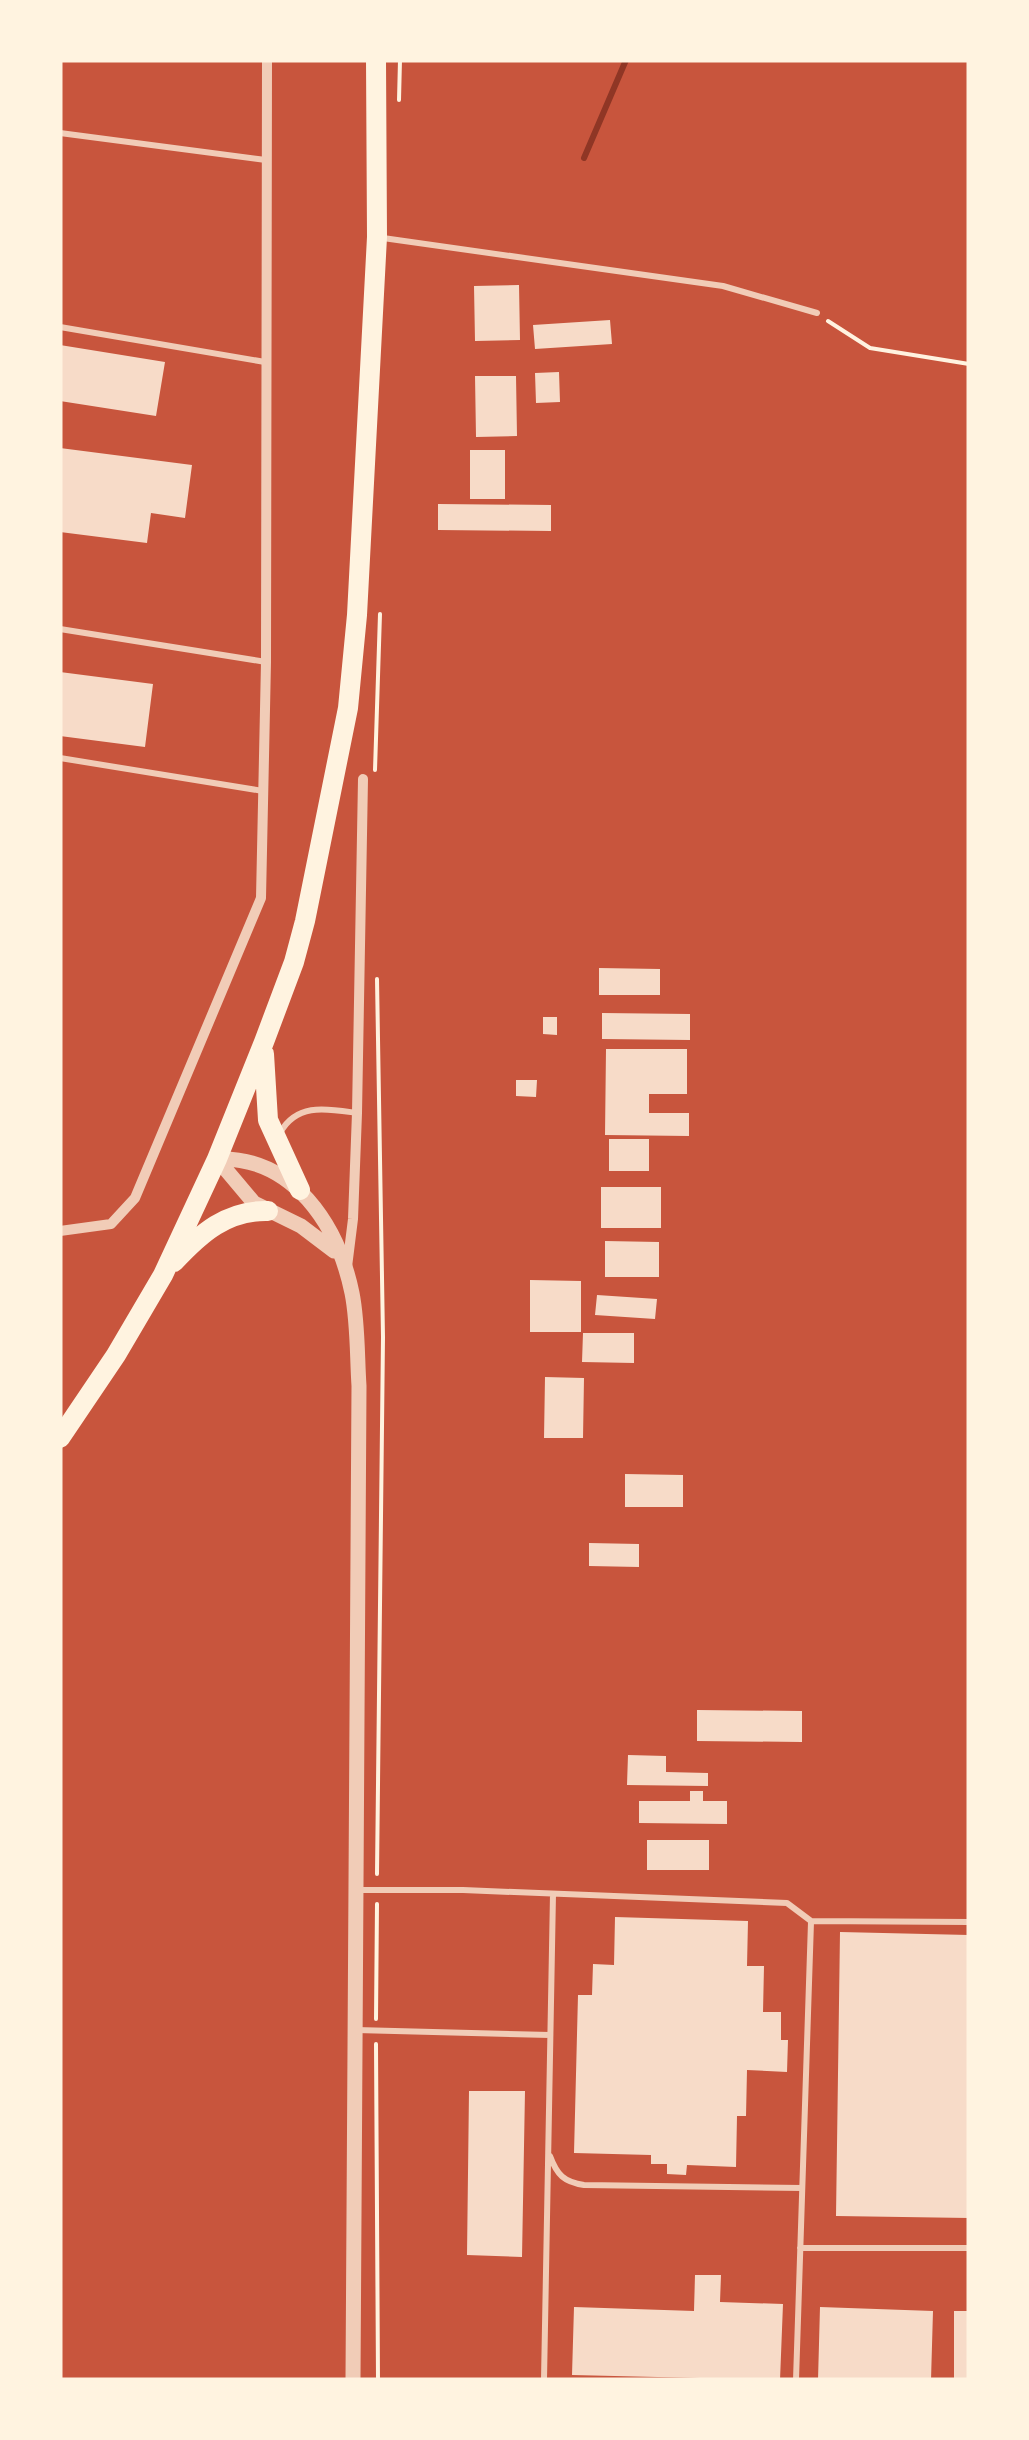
<svg xmlns="http://www.w3.org/2000/svg" width="1029" height="2440" font-family="'Roboto Serif',serif">
	<style>
		.lines { fill: none; stroke-linecap: round; stroke-linejoin: round }
		.stream { stroke: #8f3625; stroke-width: 6 }
		.building { fill: #f7dbc8 }
		.path { stroke: #fff3e0; stroke-width: 4 }
		.service { stroke: #f1ccb7; stroke-width: 6 }
		.minor { stroke: #f1ccb7; stroke-width: 10 }
		.tertiary { stroke: #f1ccb7; stroke-width: 15 }
		.primary { stroke: #fff3e0; stroke-width: 20 }
	</style>
	<rect width="100%" height="100%" fill="#c8553d"/>
	<g class="lines">
		<path class="stream" d="M584 158 626 60"/>
	</g>
	<path class="building" d="M519 285 520 340 475 341 474 286Z
		M610 320 612 344 535 349 533 325Z
		M60 345 165 362 156 416 60 401Z
		M559 372 560 402 536 403 535 373Z
		M475 376H516L517 436 476 437Z
		M60 448 192 465 185 518 151 513 147 543 60 532Z
		M470 450H505V499H470Z
		M438 504 551 505V531L438 530Z
		M60 672 153 684 145 747 60 736Z
		M599 968 660 969V995H599Z
		M602 1013 690 1014V1040L602 1039Z
		M543 1017H557V1035L543 1034Z
		M606 1049H687V1094H649V1113H689V1136L605 1135Z
		M516 1080H537L536 1097 516 1096Z
		M609 1139H649V1171H609Z
		M601 1187H661V1228H601Z
		M605 1241 659 1242V1277H605Z
		M530 1280 581 1281V1332H530Z
		M597 1295 657 1299 655 1319 595 1315Z
		M583 1333H634V1363L582 1362Z
		M545 1377 584 1378 583 1438H544Z
		M625 1474 683 1475V1507H625Z
		M589 1543 639 1544V1567L589 1566Z
		M697 1710 802 1711V1742L697 1741Z
		M628 1755 666 1756V1772L708 1773V1786L627 1785Z
		M690 1791H703V1801H727V1824L639 1823V1801H690Z
		M647 1840H709V1870H647Z
		M615 1917 748 1921 747 1966H764L763 2012H781V2040H788L787 2072 747 2070 746 2116H737L736 2167 687 2165 686 2175 667 2174V2164H651V2155L574 2153 578 1995H592L593 1964 614 1965Z
		M840 1932 969 1935V2218L836 2216Z
		M469 2091H525L522 2257 467 2255Z
		M695 2275H721L720 2302 783 2304 780 2380 572 2375 574 2307 694 2311Z
		M820 2307 933 2311 931 2380H818Z
		M954 2311H969V2380H954Z"/>
	<g class="lines">
		<path class="path" d="M399 100 400 60
			M828 321 870 348 969 364
			M375 770 380 614
			M377 1874 383 1337 377 979
			M376 2019 377 1904
			M376 2044 378 2380"/>
		<path class="service" d="M60 133 266 160
			M383 238 723 286 817 313
			M60 327 265 362
			M60 629 266 662
			M60 758 263 791
			M280 1133C297 1102 328 1109 357 1113
			M357 1890H463L787 1903 811 1921 969 1922
			M356 2030 550 2035
			M550 2156C557 2175 564 2182 584 2185L802 2188
			M800 2248H969
			M544 2380 553 1894
			M796 2380 811 1922"/>
		<path class="minor" d="M60 1231 111 1224 135 1198 261 898 266 662 267 60
			M347 1267 353 1219 357 1113 363 779"/>
		<path class="tertiary" d="M217 1159C293 1156 338 1225 352 1293 358 1323 357 1356 359 1386L353 2380
			M217 1159 254 1203 301 1226 334 1251"/>
		<path class="primary" d="M264 1054 268 1120 300 1190
			M174 1262C201 1233 227 1210 268 1211
			M60 1438 116 1355 163 1275 217 1159 264 1042 294 962 305 921 348 708 357 615 377 237 376 60"/>
	</g>
	<rect width="1029" height="2440" fill="none" stroke="#fff3e0" stroke-width="125"/>
</svg>
